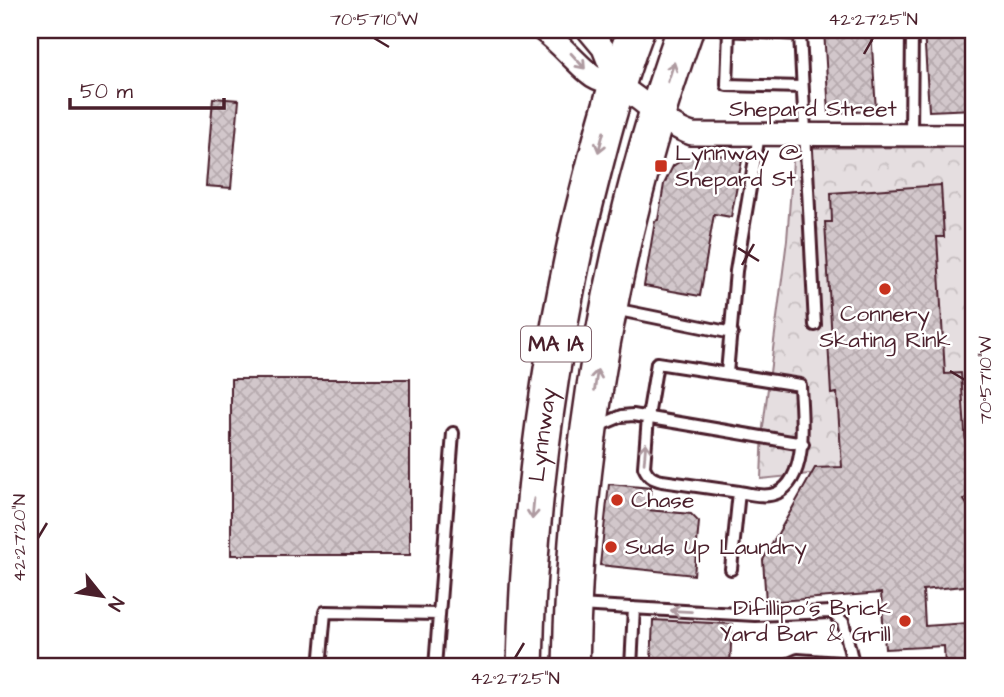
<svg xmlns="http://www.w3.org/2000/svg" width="1004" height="697" font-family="'Architects Daughter',sans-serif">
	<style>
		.park { fill: url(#park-crowns); stroke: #987e86; stroke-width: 2 }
		.building { fill: url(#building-cross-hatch); stroke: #4a1f2b; stroke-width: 2 }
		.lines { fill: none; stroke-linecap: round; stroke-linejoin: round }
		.service-casing { stroke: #4a1f2b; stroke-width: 16 }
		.minor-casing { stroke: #4a1f2b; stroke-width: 26 }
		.trunk-casing { stroke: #4a1f2b; stroke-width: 40 }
		.service { stroke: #fff; stroke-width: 10 }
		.minor { stroke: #fff; stroke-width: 21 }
		.trunk { stroke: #fff; stroke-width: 35 }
		.oneway { stroke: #ae9aa0 }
		.ticks { fill: none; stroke: #4a1f2b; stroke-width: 2.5 }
		.poi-dot { fill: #c8321e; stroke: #fff; stroke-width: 2.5 }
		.labels { text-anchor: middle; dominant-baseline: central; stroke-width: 5; stroke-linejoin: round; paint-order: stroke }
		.shield { fill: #fff; stroke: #80626b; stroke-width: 2 }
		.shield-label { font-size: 21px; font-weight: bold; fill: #4a1f2b }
		.street-label { font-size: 23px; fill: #4a1f2b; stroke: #fff }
		.poi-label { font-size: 23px; fill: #4a1f2b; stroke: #fff; text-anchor: start }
		.neatline { fill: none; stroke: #4a1f2b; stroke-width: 2.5 }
		.ticks-label { font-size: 18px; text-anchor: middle; fill: #4a1f2b }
	</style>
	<defs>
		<pattern id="park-crowns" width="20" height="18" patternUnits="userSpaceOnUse" patternTransform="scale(1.75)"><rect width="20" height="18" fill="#e5dee0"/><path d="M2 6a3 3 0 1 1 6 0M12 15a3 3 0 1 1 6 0" fill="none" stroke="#c6bec0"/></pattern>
		<pattern id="building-cross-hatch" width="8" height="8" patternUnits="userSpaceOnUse" patternTransform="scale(1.75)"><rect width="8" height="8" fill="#d2c7cb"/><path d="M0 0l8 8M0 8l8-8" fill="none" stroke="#b6aaae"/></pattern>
	</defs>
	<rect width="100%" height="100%" fill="#fff"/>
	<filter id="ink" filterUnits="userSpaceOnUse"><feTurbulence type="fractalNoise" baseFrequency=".0143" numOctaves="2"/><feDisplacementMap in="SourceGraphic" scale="14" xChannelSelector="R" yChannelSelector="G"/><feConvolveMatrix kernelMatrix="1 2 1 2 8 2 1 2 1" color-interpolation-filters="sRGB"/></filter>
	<g filter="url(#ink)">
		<path class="park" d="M974 147V454L937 461 761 479 763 427 787 240 794 148Z"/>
		<path class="building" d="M824 30H871L876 111 829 113Z
			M924 30H974V109L929 111Z
			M213 98 239 100 231 188 206 186Z
			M743 155 731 217 714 214 700 296 644 286 655 221 658 220 664 184 673 166 687 157 696 156Z
			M941 185 944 237H937L945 374 961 373 967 461H969V467H974V492L964 500 974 515V585L923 590 925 626 968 623 970 667H945L944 646 885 649 881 593 766 602 763 560 815 468 842 467 837 393 831 394 828 341H832L825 222H832L831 193Z
			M231 379H410V555H231Z
			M609 484 651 488 648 510 691 514 699 522 694 575 600 565Z
			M653 620 732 624 730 666 651 662Z"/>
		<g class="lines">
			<g class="service-casing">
				<path id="service" d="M725 30 800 34 815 325
					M729 31 727 85 801 87
					M911 135 912 30
					M614 309 732 333
					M727 373 736 271 759 135
					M596 427 622 416 633 415 803 444
					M731 569 739 492C751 494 766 498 777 493 810 477 801 414 800 385L657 363 648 417 644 467C648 476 652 479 662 481L739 492
					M578 605 755 615 831 612 843 622 854 667
					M320 667 325 612 439 614
					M435 667 453 433
					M631 667 634 608
					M782 667 798 660 853 664"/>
			</g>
			<g class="minor-casing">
				<path id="minor" d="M542 30C560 43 573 60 590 74 599 82 610 81 619 86 645 100 664 125 692 134L974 135
					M588 30 603 48 617 83"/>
			</g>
			<g class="trunk-casing">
				<g id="trunk">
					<path id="s1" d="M525 667C528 518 547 370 580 224 596 159 612 93 636 30"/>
					<path d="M571 667C575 451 612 233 685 30"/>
				</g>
			</g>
			<use href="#service" class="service"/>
			<use href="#minor" class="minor"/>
			<use href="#trunk" class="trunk"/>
		</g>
		<defs><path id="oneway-shaft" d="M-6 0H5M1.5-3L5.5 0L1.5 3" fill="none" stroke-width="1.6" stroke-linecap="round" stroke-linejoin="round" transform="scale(1.75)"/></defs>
		<g class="oneway">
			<use href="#oneway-shaft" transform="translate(578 61) rotate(48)"/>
			<use href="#oneway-shaft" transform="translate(671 72) rotate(-72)"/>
			<use href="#oneway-shaft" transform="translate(601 142) rotate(105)"/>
			<use href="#oneway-shaft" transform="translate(596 380) rotate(-82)"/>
			<use href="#oneway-shaft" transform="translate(645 453) rotate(-85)"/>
			<use href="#oneway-shaft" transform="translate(533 509) rotate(95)"/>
			<use href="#oneway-shaft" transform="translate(681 611) rotate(-177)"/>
		</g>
	</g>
	<path class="ticks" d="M374 38 389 47M864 54 873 38M738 248 759 261M742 265 754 244M950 371 965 380M38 538 47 523M515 658 524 643"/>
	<g class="poi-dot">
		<rect x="654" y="159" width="14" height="14" rx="3.5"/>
		<circle cx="885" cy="289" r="7"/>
		<circle cx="617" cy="500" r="7"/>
		<circle cx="611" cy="547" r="7"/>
		<circle cx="905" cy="621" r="7"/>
	</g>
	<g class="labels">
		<rect class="shield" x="521" y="326.5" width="70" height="35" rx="5"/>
		<g class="shield-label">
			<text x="556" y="344">MA 1A</text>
		</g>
		<g class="street-label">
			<text x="813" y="109">Shepard Street</text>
			<text stroke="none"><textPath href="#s1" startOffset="233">Lynnway</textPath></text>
		</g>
		<g class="poi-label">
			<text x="675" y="153">Lynnway @<tspan x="675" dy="26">Shepard St</tspan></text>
			<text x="885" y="314" text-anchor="middle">Connery<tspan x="885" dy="26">Skating Rink</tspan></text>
			<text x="631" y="500">Chase</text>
			<text x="625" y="547">Suds Up Laundry</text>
			<text x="891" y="608" text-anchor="end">Difillipo's Brick<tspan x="891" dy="26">Yard Bar &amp; Grill</tspan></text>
		</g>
	</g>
	<rect width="1004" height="697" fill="none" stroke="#fff" stroke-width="77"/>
	<g transform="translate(102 596) rotate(120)" stroke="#ffffff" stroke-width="5" paint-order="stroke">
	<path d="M0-5L12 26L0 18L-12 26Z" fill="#4a1f2b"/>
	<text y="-10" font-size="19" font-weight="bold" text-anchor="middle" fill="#4a1f2b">N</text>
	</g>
	<path d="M70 98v10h154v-10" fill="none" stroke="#4a1f2b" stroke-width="3.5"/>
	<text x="80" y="98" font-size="21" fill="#4a1f2b" stroke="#ffffff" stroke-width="5" paint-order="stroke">50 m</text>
	<rect x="38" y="38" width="927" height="620" class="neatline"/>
	<g class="ticks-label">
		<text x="374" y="25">70°57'10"W</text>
		<text x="873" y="25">42°27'25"N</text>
		<text transform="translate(985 380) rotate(-90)" y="6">70°57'10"W</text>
		<text transform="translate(19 538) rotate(-90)" y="6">42°27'20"N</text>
		<text x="515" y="684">42°27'25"N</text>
	</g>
</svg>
